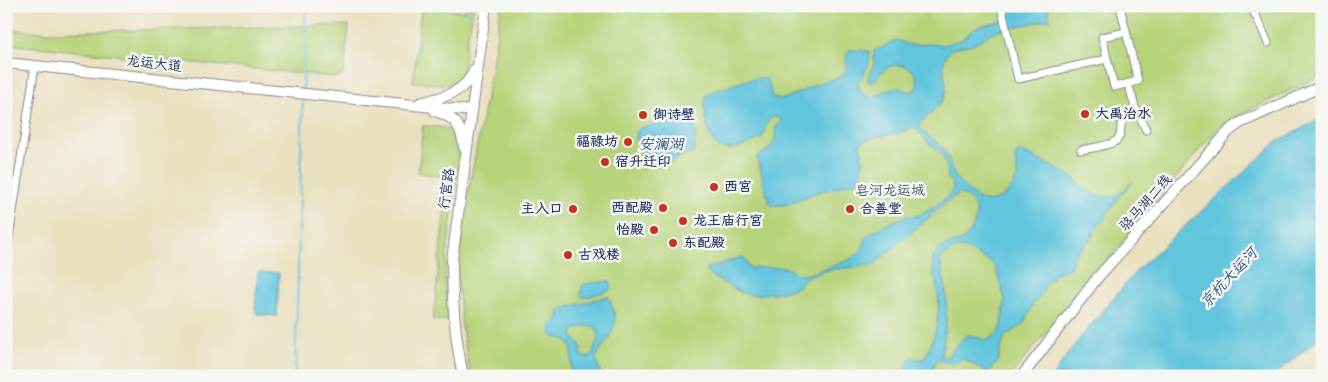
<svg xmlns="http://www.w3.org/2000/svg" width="1328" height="382" font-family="'Architects Daughter','LXGW WenKai TC',sans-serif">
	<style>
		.green { fill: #b7d379; stroke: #69816c }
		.water { fill: #60c5dd; stroke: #3e7a9e; fill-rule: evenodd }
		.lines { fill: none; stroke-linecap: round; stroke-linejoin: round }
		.stream { stroke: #60c5dd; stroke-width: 2 }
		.street-casing { stroke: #82888e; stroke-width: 9 }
		.secondary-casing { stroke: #82888e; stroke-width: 12 }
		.street { stroke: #fff; stroke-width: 7 }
		.secondary { stroke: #fff; stroke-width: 10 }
		.poi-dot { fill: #c8321e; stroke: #f6f6f2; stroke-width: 2 }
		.labels { text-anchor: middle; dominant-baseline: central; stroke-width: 5; stroke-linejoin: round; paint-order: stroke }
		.street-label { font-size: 14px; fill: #1b2f5e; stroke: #f6f6f2 }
		.poi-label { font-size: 14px; font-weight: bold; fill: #1b2f5e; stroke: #f6f6f2; text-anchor: start }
		.park-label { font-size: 14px; fill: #425865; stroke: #f6f6f2 }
		.water-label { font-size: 15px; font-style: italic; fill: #2c547e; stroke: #f6f6f2 }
	</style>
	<rect width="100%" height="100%" fill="#f6f6f2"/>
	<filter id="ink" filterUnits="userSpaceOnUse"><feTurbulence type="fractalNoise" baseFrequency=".02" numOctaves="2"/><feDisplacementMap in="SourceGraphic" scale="10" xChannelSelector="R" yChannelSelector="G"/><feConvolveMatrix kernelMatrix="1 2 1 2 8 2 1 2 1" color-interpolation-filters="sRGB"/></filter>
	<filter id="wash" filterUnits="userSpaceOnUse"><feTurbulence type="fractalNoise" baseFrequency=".0096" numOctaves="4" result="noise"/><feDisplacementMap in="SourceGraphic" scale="20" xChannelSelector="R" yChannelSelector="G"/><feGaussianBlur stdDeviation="1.12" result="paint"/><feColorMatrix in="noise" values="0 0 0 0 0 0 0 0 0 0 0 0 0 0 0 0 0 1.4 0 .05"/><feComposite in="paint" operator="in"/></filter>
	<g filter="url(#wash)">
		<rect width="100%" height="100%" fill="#e9e0be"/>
		<path class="green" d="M466 6H474C472 17 470 27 467 38 464 51 466 66 460 78 458 82 456 84 451 85L413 82 421 9 465 11Z
			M501 6H1322V75L1239 115 1217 129 1010 376H470L462 328 457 273 464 215 492 66Z
			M349 25 344 71 342 76 335 77 6 44V29L45 32Z
			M423 126 441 127 447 129 452 134 458 150 459 164 447 251 445 280 449 320H433L448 177 418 173Z"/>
		<path class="water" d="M1004 6H1056L1048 8 1050 19 993 32C986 35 981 41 973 44 964 47 955 45 948 53 938 65 949 82 945 95 942 105 926 117 919 124 923 136 938 141 945 151 951 159 950 172 957 179 963 186 974 198 984 201 999 204 1015 189 1017 175 1018 168 1015 162 1015 156L1018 153 1023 152 1071 176C1077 180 1080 186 1086 190 1090 193 1096 195 1101 196 1115 200 1123 190 1133 182L1117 199 1102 222 1095 229 1092 237 1089 241 1083 246 1073 257 1071 267 1068 269 1055 273 1044 286 1043 292 1032 306 1023 325 1008 334 1004 338 997 363 993 366 991 371H985L962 358C955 367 948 362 938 360L934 365 931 376H908C907 368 904 361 913 356L916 359H923L925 357C936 336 940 319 938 294 937 285 930 264 934 256 939 246 951 245 960 241 971 236 980 217 974 205 972 200 965 196 960 193L949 200 873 265 828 270 804 279 798 287 784 292 750 295 740 292 710 275 707 271V268L743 257 750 268 784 267C792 269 795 277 804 275 810 274 817 271 823 269 837 264 850 262 861 251 865 246 864 238 870 234 879 228 894 220 905 217 908 216 912 217 916 216 927 213 948 199 953 189L952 184 948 178 947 168 942 153 929 143 916 128 913 127 900 133 885 135 862 141 860 144 863 162 860 179 858 181 818 192 784 205H771L769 203 757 156C764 153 774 147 775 138 776 134 775 130 776 125L781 122V119L779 117C764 117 767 127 762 138 752 141 739 150 728 149 724 149 717 147 714 143 708 135 702 106 706 97 708 94 710 93 712 92 725 88 754 75 766 79L769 83 772 97 774 98 784 99 822 82 841 77 844 75C848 66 844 57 849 50L869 51C870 56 870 61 868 66 864 75 852 83 863 94 872 102 884 91 892 88 899 86 904 91 911 92L917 87C920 69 902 60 887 68 881 71 878 78 873 82H868V77L874 64V50C882 50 889 42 897 40L907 44 910 45 928 44 944 45 961 40 976 27 1007 19ZM958 248 966 249 991 262 995 266 1003 292 1005 298 1002 325 998 333 986 341 974 336 966 335 947 357 941 356C945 335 948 313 946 292 945 282 942 271 940 261 944 253 951 251 958 248Z
			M1322 118V336L1273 376H1053L1068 353 1138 269 1278 141Z
			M687 119 690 120 696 132 693 154 679 156V158L658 166H652C643 158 628 137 641 127L673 123Z
			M258 272 279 273 277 316 261 315 257 314 255 309Z
			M610 281 612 287 610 290 587 297H582C580 294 581 287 584 284Z
			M608 296C616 315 619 322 607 341 606 343 603 345 602 347 600 350 599 354 596 357L601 376H571L572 350 567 340 554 337 551 334V325C555 320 563 318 559 310ZM584 326H592L597 329 599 336 592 355 589 357H583L580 353 582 349 579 343 575 340 572 335 574 330Z"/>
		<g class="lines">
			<path class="stream" d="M290 9 291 6
				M469 14 470 6
				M303 89 306 6
				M295 376 303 96"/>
		</g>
	</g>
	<g filter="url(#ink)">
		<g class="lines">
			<g class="street-casing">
				<path id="street" d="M1001 6 1018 79 1107 59
					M1120 6 1138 81 1114 87 1102 37 1126 32
					M1250 6 1259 22 1268 43
					M1128 83 1135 107 1146 130
					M1081 150C1091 148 1110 146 1117 140 1124 134 1118 121 1125 114 1128 111 1132 111 1136 109
					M6 257 35 66"/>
			</g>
			<g class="secondary-casing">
				<path id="secondary" d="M6 63 472 111
					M420 103C444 97 465 93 475 69
					M435 111C456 118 461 125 464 147
					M463 376C455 338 452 299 452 260L486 6
					M1022 376 1098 277 1229 131 1240 123 1322 86"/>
			</g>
			<use href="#street" class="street"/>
			<use href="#secondary" class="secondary"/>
		</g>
	</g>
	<g class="poi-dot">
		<circle cx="1085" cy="114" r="5"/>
		<circle cx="643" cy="115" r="5"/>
		<circle cx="628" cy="142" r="5"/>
		<circle cx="605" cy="162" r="5"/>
		<circle cx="714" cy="187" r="5"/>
		<circle cx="663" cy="208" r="5"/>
		<circle cx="573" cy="209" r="5"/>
		<circle cx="850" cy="209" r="5"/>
		<circle cx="683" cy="221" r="5"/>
		<circle cx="654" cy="230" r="5"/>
		<circle cx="673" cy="243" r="5"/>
		<circle cx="568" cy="255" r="5"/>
	</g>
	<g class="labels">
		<g class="street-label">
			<text transform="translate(154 64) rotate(6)">龙运大道</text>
			<text transform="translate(447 189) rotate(-82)">行宫路</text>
			<text transform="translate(1146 203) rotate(-48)">骆马湖二线</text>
		</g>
		<g class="poi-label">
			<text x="1095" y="114">大禹治水</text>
			<text x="653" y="115">御诗壁</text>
			<text x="618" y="142" text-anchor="end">福禄坊</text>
			<text x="615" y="162">宿升迁印</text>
			<text x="724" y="187">西宫</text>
			<text x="653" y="208" text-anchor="end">西配殿</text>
			<text x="563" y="209" text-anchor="end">主入口</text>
			<text x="860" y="209">合善堂</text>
			<text x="693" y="221">龙王庙行宫</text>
			<text x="644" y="230" text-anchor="end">怡殿</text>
			<text x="683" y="243">东配殿</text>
			<text x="578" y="255">古戏楼</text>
		</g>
		<g class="park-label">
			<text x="890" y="191">皂河龙运城</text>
		</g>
		<g class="water-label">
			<text x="661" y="144">安澜湖</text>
			<text transform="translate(1229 278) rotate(-47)">京杭大运河</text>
		</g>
	</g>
	<rect width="1328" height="382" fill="none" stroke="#f6f6f2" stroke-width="25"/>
</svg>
